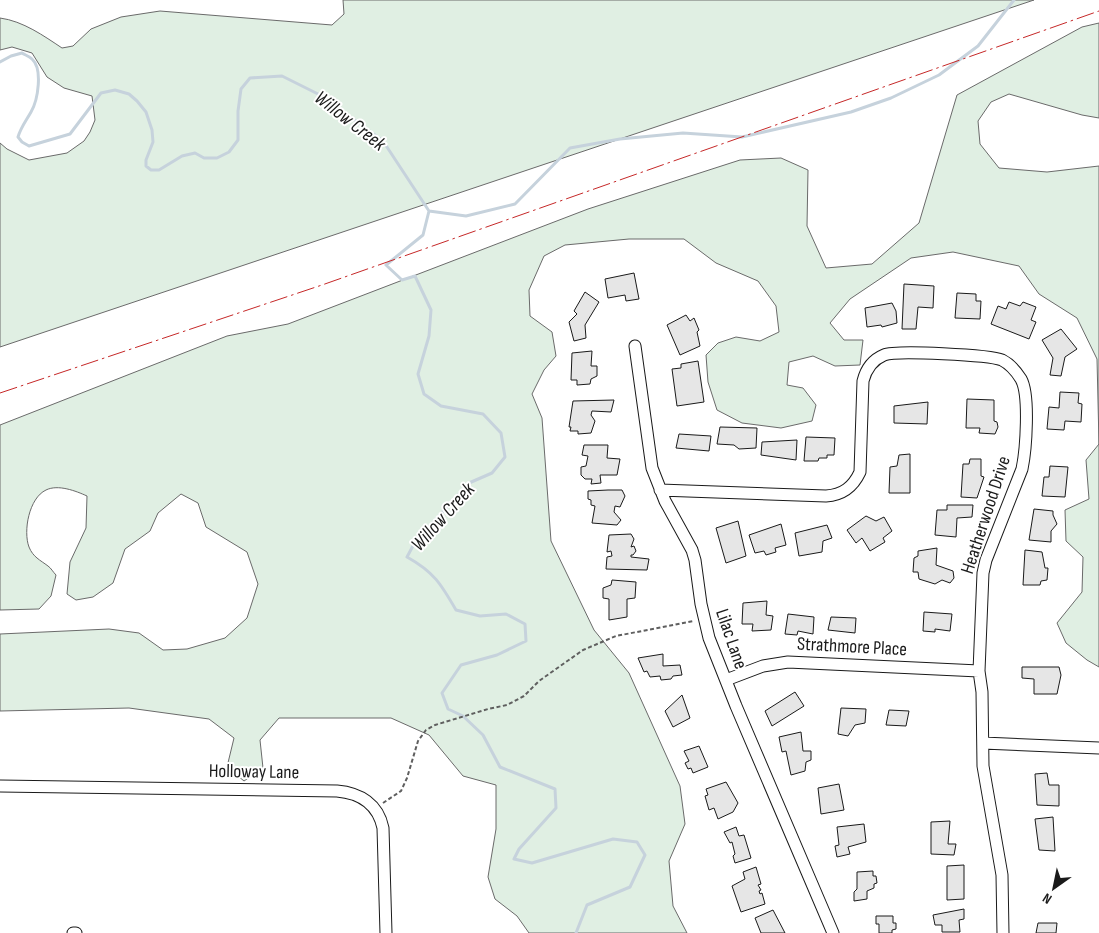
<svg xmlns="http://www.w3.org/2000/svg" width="1099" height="933" font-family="'Sofia Sans Condensed',sans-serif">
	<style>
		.green { fill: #e0efe3; stroke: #6a6a6a }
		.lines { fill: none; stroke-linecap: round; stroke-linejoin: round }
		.stream { stroke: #c6d2dc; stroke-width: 3 }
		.building { fill: #e6e6e6; stroke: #1a1a1a }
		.minor-casing { stroke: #1a1a1a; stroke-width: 13 }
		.path { stroke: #5f5f5f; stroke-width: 2; stroke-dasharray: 4 2.5; stroke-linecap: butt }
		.minor { stroke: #fff; stroke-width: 11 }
		.power { stroke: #c62828; stroke-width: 1; stroke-dasharray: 18 4 2.5 4; stroke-linecap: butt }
		.labels { text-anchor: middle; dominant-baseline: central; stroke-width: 4; stroke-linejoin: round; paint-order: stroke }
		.street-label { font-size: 19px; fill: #1a1a1a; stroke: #fff }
		.water-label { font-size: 20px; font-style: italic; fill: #1a1a1a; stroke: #fff }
	</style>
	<rect width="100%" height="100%" fill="#fff"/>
	<path class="green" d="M343 0H1034L0 347V143L7 149 29 160 67 153 84 141 90 132 95 120 92 96 64 88 47 77 32 53 12 47 0 50V18C23 21 44 36 62 48L73 46 91 29 121 17 160 11 332 25 344 14Z
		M1099 23V118L1082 115 1009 94 991 102 978 121 980 144 999 168 1047 172 1099 166V667L1087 660 1066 643 1057 623 1082 592 1083 557 1066 541 1065 510 1089 499 1086 460 1099 444 1097 359 1077 318 1039 294 1019 266 953 252 911 258 850 299 830 323 844 340H863L860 365 835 366 813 356 789 362 787 385 803 388 816 405 812 421 781 428 742 423 717 410 708 382 706 355 718 343 736 337 760 341 779 332 776 306 758 281 716 263 684 239H629L565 245 544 256 529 290 530 316 552 332 556 356 544 370 532 394 542 418 551 541 594 630 629 673 680 786 685 824 669 861 673 906 687 933H529L517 916 495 899 488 877 496 829V785L463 776 429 735 391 718H279L260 740 263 768 244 781 227 767 234 738 209 719 129 708 0 711V634L109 629 139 633 163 650 187 649 225 638 247 618 258 584 247 552 206 527 198 503 181 494 158 513 150 531 125 549 113 583 93 597 76 600 67 594 70 562 86 528 87 496C76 491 58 484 46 490 29 498 23 531 29 547 33 557 40 560 48 566 51 568 53 572 56 575L51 596 39 609 0 610V425L227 336 288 324 588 209 740 160 781 158 808 170 807 226 826 268 872 264 919 223 957 95 1082 27Z"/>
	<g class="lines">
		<path class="stream" d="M0 62 11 56 22 53C25 55 29 56 32 59 43 69 38 100 31 112 26 121 21 127 18 137L22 142 29 146 70 134 101 93 115 90 129 94 137 101 146 112 152 130 153 142 146 160V166L151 170H159L182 156 195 153 204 158H217L229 152 238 140V111L241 89 250 78 282 76 322 96 383 141 429 211 423 235 386 265 402 280 415 276 431 310 429 336 418 374 424 394 441 406 483 414 501 433 505 457 492 473 469 483 415 542 407 557C434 572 441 584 456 610L480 616 506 614 525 624 526 641 497 655 461 665 442 693 448 709 463 716 483 735 500 767 555 789 556 808 519 849 514 859 532 863 613 839 637 842 645 855 630 887 587 905 576 933
			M429 211 466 216 515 204 570 148 620 139 683 133 742 137 851 112 891 98 939 75 978 46 1014 0"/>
	</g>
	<path class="building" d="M634 273 639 299 626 301 625 295 608 298 605 279Z
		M904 284 934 286 933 308 918 307 916 329H902Z
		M585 292 599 302 585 325 586 338 574 341 569 322 577 314 574 311Z
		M957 293 976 294V301H981L980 319 955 318Z
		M1009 302 1020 306 1023 302 1036 307 1031 320 1036 322 1029 339 991 324 998 306 1006 309Z
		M892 303 896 311 897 323 882 327 881 325 867 327 865 308Z
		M686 315 690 321 694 318 699 330 697 332 700 346 680 355 667 325Z
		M1061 329 1077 349 1065 357 1061 376 1050 375 1053 358 1042 340Z
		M592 351 591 366H597V376L591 379 590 384 577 385V380H571L572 353Z
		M698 361 704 402 677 406 672 369 681 368V364Z
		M1060 392 1079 393 1078 403 1082 404 1081 422 1065 421 1064 430 1047 429 1049 407 1059 408Z
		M967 399 994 400V421L997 422 998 427 995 434 979 433 980 428H966Z
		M614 400 611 412 592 411 591 415 595 421 591 433 578 434V431H570L571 427H569L573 401Z
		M928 402 927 424 894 423V406Z
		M720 427 757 428 756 448 739 449 734 445 717 444Z
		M679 434 711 436 709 451 676 448Z
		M806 437 835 438 834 455H827V458H819L818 461H804Z
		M797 440 796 460 761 455 762 442Z
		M584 445H608L607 458 620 459 617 475H600L601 483 591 484 592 479H585L581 475V467L586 466 588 456 582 455Z
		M910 454V493H889L890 467 897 466 899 455Z
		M970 459H981V476L984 477 977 498 961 497 963 464H969Z
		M1050 466 1068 467 1065 497 1042 496 1044 477H1049Z
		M608 490H622L625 496 620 507 615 506 614 512 621 520 617 525 592 523 595 506 591 505V500L588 499V491Z
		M947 505H973L972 517 957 518 956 537 935 535 937 510H947Z
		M1034 509 1053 511V515L1057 524 1051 531V542L1029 540Z
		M866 516 876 521 884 517 892 531 883 538 885 542 870 551 862 538 856 543 847 530Z
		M738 521 746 556 726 563 716 528Z
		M781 524 786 545 775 548 776 552 766 555 764 551 755 553 749 535Z
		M827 525 832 538 823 541 822 552 799 556 795 533Z
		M631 534 634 539 631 547 634 546 636 551 633 555H631V557L649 559 647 570 606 569 607 557 612 556 611 551 607 552 609 535Z
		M937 548 936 565 953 571 954 578 950 583 942 580 935 584 919 579 918 572H913L914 558 918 556V551Z
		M1025 550 1042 552 1045 568H1048L1047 580 1041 581 1040 585H1023Z
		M612 580 636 582 635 598 627 599V617L609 620V599L603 598V588L611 585Z
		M767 601 766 615 773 616 771 630 752 631 753 624H742L743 603Z
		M924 612 952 614 950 631 935 629V632L923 631Z
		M788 614 814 617 813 634 798 631 797 635 785 634Z
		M831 617 856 618 855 633 828 630Z
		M663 654V666L680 665 682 675 673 676 671 679 661 680 660 676 650 677 647 671 644 672 638 658Z
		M1022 667H1059L1061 675 1057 694H1034V679L1022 678Z
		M795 692 804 706 772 726 765 711Z
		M682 695 690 718 673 727 665 711Z
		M841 708 866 709 865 723 855 725 848 736 838 734Z
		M889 710 909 711 906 726 886 725Z
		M801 732 803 751H811V760L806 762 805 771 791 775 786 751 782 752 779 737Z
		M699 746 708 767 693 773 691 768 688 769 685 763 689 761 684 751Z
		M1047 773 1049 785H1059V806L1037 805 1035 774Z
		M726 782 738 803 733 812 718 819 714 808 709 810 705 796 708 795 706 789Z
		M839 784 844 810 821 814 818 788Z
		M1053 817 1055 851 1039 850 1035 819Z
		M950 821 948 844H956L954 855 931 854V822Z
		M864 824 866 842 848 847 850 854 837 857 835 846 839 845 837 827Z
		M736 827 739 836 744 835 751 858 735 863 733 856 735 854 732 842 730 843 724 832Z
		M964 865V899L947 900V866Z
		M756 867 761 884 758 885 761 890 759 891 760 894 762 893 765 904 741 912 732 886 745 879 743 872Z
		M873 871V876H876L877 883 874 884V888L867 891V899L854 901V892L857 889V872Z
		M964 909V919L959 920 960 932H942V925H935L933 915Z
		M773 910 785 933H761L755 918Z
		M876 916H893V923H896V929L892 930V933H879V924H876Z
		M1038 923H1057L1056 933H1036Z"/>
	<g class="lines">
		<g class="minor-casing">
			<path id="minor" d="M635 346 652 468 665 501 692 550 695 560 701 604 709 638 736 706 833 933
				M660 490 826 496C843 495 853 487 860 472L863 381C866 369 872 360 884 355 896 350 990 355 1002 360 1010 364 1016 371 1021 379 1030 395 1026 450 1022 469L986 560 983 573 979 671 982 692 983 766 1002 875 1003 933
				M726 680 763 666 788 662 979 671
				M983 743 1099 748
				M0 786 337 791C360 793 378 804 383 828L386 933
				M73 933H76"/>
		</g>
		<path class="path" d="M383 803 401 791 407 778 418 741 426 730 435 725 488 709 507 705 524 696 539 681 583 650 616 636 694 621"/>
		<use href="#minor" class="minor"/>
		<path class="power" d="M0 393 322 285 1099 11"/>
	</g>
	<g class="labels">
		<g class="street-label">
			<text transform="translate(986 515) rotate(-72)">Heatherwood Drive</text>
			<text transform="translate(731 639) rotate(71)">Lilac Lane</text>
			<text transform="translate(852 647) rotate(3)">Strathmore Place</text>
			<text transform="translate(254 772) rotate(1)">Holloway Lane</text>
		</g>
		<g class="water-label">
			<text transform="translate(350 121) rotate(38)">Willow Creek</text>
			<text transform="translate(443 517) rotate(-48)">Willow Creek</text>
		</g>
	</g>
	<g transform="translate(1054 888) rotate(213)" stroke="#ffffff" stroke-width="4" paint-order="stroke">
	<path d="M0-4L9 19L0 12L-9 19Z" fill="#1a1a1a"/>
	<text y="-8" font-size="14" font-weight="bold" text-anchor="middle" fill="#1a1a1a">N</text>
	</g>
</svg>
